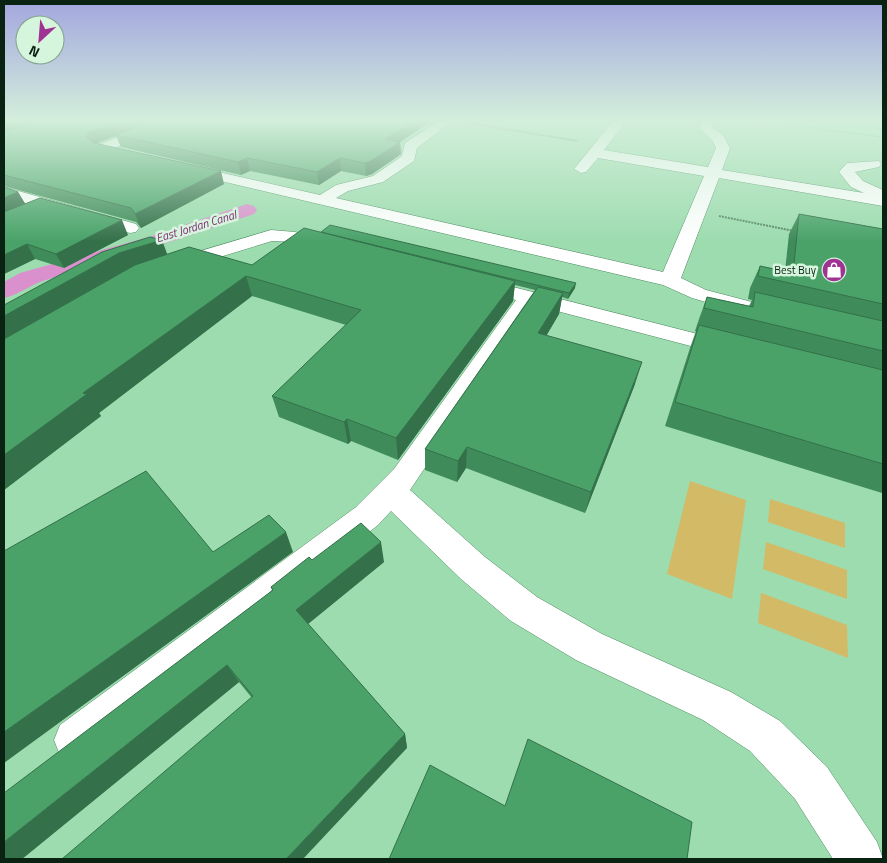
<svg xmlns="http://www.w3.org/2000/svg" width="887" height="863" font-family="'Titillium Web',sans-serif">
	<style>
		.green { fill: #d3ba66 }
		.lines { fill: none; stroke-linecap: round; stroke-linejoin: round }
		.canal { fill: #db90ce; fill-rule: evenodd }
		.minor-casing { stroke: #4d8a61; stroke-width: 1 }
		.major-casing { stroke: #309157; stroke-width: 1 }
		.path { stroke: #598767; stroke-width: 2; stroke-dasharray: 2 1; stroke-linecap: butt }
		.minor { fill: #fff; fill-rule: evenodd }
		.major { fill: #8fe1b0; fill-rule: evenodd }
		.wall { fill: #408b5a }
		.shaded-wall { fill: #34714a }
		.building { fill: #4aa269; stroke: #34714a }
		.labels { text-anchor: middle; dominant-baseline: central; stroke-width: 5; stroke-linejoin: round; paint-order: stroke }
		.far-poi-label { font-size: 11px; fill: #092212; stroke: #d5f5dd; text-anchor: end }
		.far-water-label { font-size: 12px; font-style: italic; fill: #852e79; stroke: #d5f5dd }
	</style>
	<rect width="100%" height="100%" fill="#9ddcaf"/>
	<path class="green" d="M690 481 746 500 732 599 667 574Z
		M770 499 845 523V548L768 522Z
		M766 542 847 570V599L763 569Z
		M761 593 847 625 848 658 758 623Z"/>
	<g class="lines">
		<path class="canal" d="M247 204 254 206 257 210 254 214C185 238 116 259 46 280 31 284 19 295 4 298V282L20 273 152 236Z"/>
		<g class="minor-casing">
			<path id="minor" d="M163 120H180L114 148 133 153 135 156 133 159 128 160 95 152 93 149 95 146Z
				M440 120H454L417 148 414 161 383 182 348 191 336 198 663 272 704 176 598 158 586 172 581 173 574 169 614 120H627L604 150 708 167 716 148 712 140 700 128V120H712V127L723 135 730 148 722 170 864 193 851 187 839 172 847 163 879 161 881 164 879 167 855 172 863 181 883 190V206L719 178 681 278 706 290 752 302 755 307 752 312 744 313 692 298 663 285 187 173 180 169 187 165 320 195 336 185 373 176 402 156 405 143Z
				M4 187 136 224 139 228 136 232 130 233 4 197Z
				M271 230 295 232 337 242 339 246 337 250 330 252 295 242 272 241 174 271 167 269 164 265 167 261Z
				M478 278 737 344 741 349 737 354 729 356 534 305 410 490 485 557 537 597 602 634 731 692 780 721 827 767 877 842 883 859H833L795 799 750 751 703 720 576 660 511 621 461 579 391 511 378 525 90 755 75 761 60 755 54 740 60 725 356 507 394 469 516 300 471 288 468 284 471 280Z"/>
		</g>
		<g class="major-casing">
			<path id="major" d="M780 120H814L883 129V137L786 124Z"/>
		</g>
		<path class="path" d="M468 123 578 141
			M719 216 794 231"/>
		<use href="#minor" class="minor"/>
		<use href="#major" class="major"/>
	</g>
	<path class="wall" d="M4 120H433L400 142 401 154 372 174 366 176 341 171 319 185 250 171 241 175 121 147 116 136 97 143 224 184 141 228 136 222 4 186Z
		M4 187 18 192 25 204 128 235 64 268 35 259 4 274Z
		M799 214 883 229V492L882 493 665 426 690 348 696 331H695L699 319 707 297 749 306 752 300 748 299 750 288 760 266 785 271 789 234Z
		M321 232 575 288 568 299 562 297 559 314 546 336 635 384 585 513 466 468 457 482 425 470V449L535 290 515 285 513 301 398 460 351 441 348 444 279 417 272 396 346 325 252 296 99 413 101 416 4 490V305L167 254 252 265Z
		M312 560 384 562 308 624 405 734 407 748 252 698 239 682 22 859 272 590 271 587Z"/>
	<path class="shaded-wall" d="M4 120H47L4 134Z
		M123 120H158L94 144 86 137 89 132Z
		M416 120H433L400 142 401 154 372 174 366 176 365 163 385 139Z
		M247 158 250 171 241 175 238 162Z
		M340 158 341 171 319 185 317 172Z
		M221 171 224 184 141 228 135 214Z
		M18 192 26 205 4 215V198Z
		M122 220 128 235 64 268 56 254Z
		M162 240 169 259 4 345V316L119 253Z
		M27 244 35 259 4 274V255Z
		M246 276 252 296 99 413 101 416 4 490V455L83 393Z
		M515 281 513 301 398 460 396 438Z
		M576 283 575 288 568 299 569 293Z
		M563 293 559 314 535 355 538 333Z
		M642 362 635 384 585 513 591 492Z
		M347 419 351 441 348 444 344 422Z
		M467 447 466 468 457 482 458 461Z
		M286 532 293 552 4 763V732Z
		M381 542 384 562 303 628 296 610Z
		M227 665 239 682 22 859H4V842Z
		M405 734 407 748 303 859H286Z"/>
	<path class="building" d="M44 120H123L89 132 86 137 94 143 221 171 135 214 131 208 4 175V132Z
		M154 120H416L385 139 400 142 371 161 365 163 340 158 317 172 247 158 238 162 116 135Z
		M4 187 18 192 4 198Z
		M40 198 122 220 56 254 27 244 4 255V212Z
		M799 214 883 229V304L758 276 760 266 793 273Z
		M330 225 576 283 569 293 321 232Z
		M304 228 515 281 396 438 347 419 344 422 272 396 361 310 246 276 83 393 87 394 4 455V339L135 265 189 247 252 265Z
		M150 237 162 240 119 253 4 316V305L102 252Z
		M538 287 563 293 538 333 642 362 591 492 467 447 458 461 425 449Z
		M755 292 883 321V351L704 308 707 297 753 307Z
		M699 325 883 370V464L675 402Z
		M146 471 213 552 269 515 286 532 4 732V551Z
		M361 523 381 542 296 610 405 734 286 859H62L253 696 227 665 4 842V793L273 590 271 587 309 557 312 560Z
		M528 739 692 822 687 859H389L430 765 505 806Z"/>
	<linearGradient id="sky" x2="0" y2="1"><stop stop-color="#a3a6de"/><stop offset="0.5" stop-color="#d3efdb"/><stop offset="1" stop-color="#d3efdb" stop-opacity="0"/></linearGradient>
	<rect width="887" height="241" fill="url(#sky)"/>
	<defs>
		<g id="shop-disc" transform="scale(1.25)"><circle r="9.5" fill="#9f3292" stroke="#d5f5dd"/><path d="M-5-2.5h2.3a2.7 3.5 0 0 1 5.4 0H5L5.5 6h-11ZM-1.5-2.5h3a1.5 2.3 0 0 0-3 0Z" fill="#fff"/></g>
	</defs>
	<g fill-rule="evenodd">
		<use href="#shop-disc" x="834" y="270"/>
	</g>
	<g class="labels">
		<g class="far-poi-label">
			<text x="816" y="270">Best Buy</text>
		</g>
		<g class="far-water-label">
			<text transform="translate(196 226) rotate(-17)">East Jordan Canal</text>
		</g>
	</g>
	<rect width="887" height="863" fill="none" stroke="#092212" stroke-width="10"/>
	<g transform="translate(40 40) rotate(206)"><circle r="24" fill="#d5f5dd" stroke="#83a18c"/>
	<path d="M0-4L9 19L0 12L-9 19Z" fill="#9f3292"/>
	<text y="-8" font-size="14" font-weight="bold" text-anchor="middle" fill="#092212">N</text>
	</g>
</svg>
